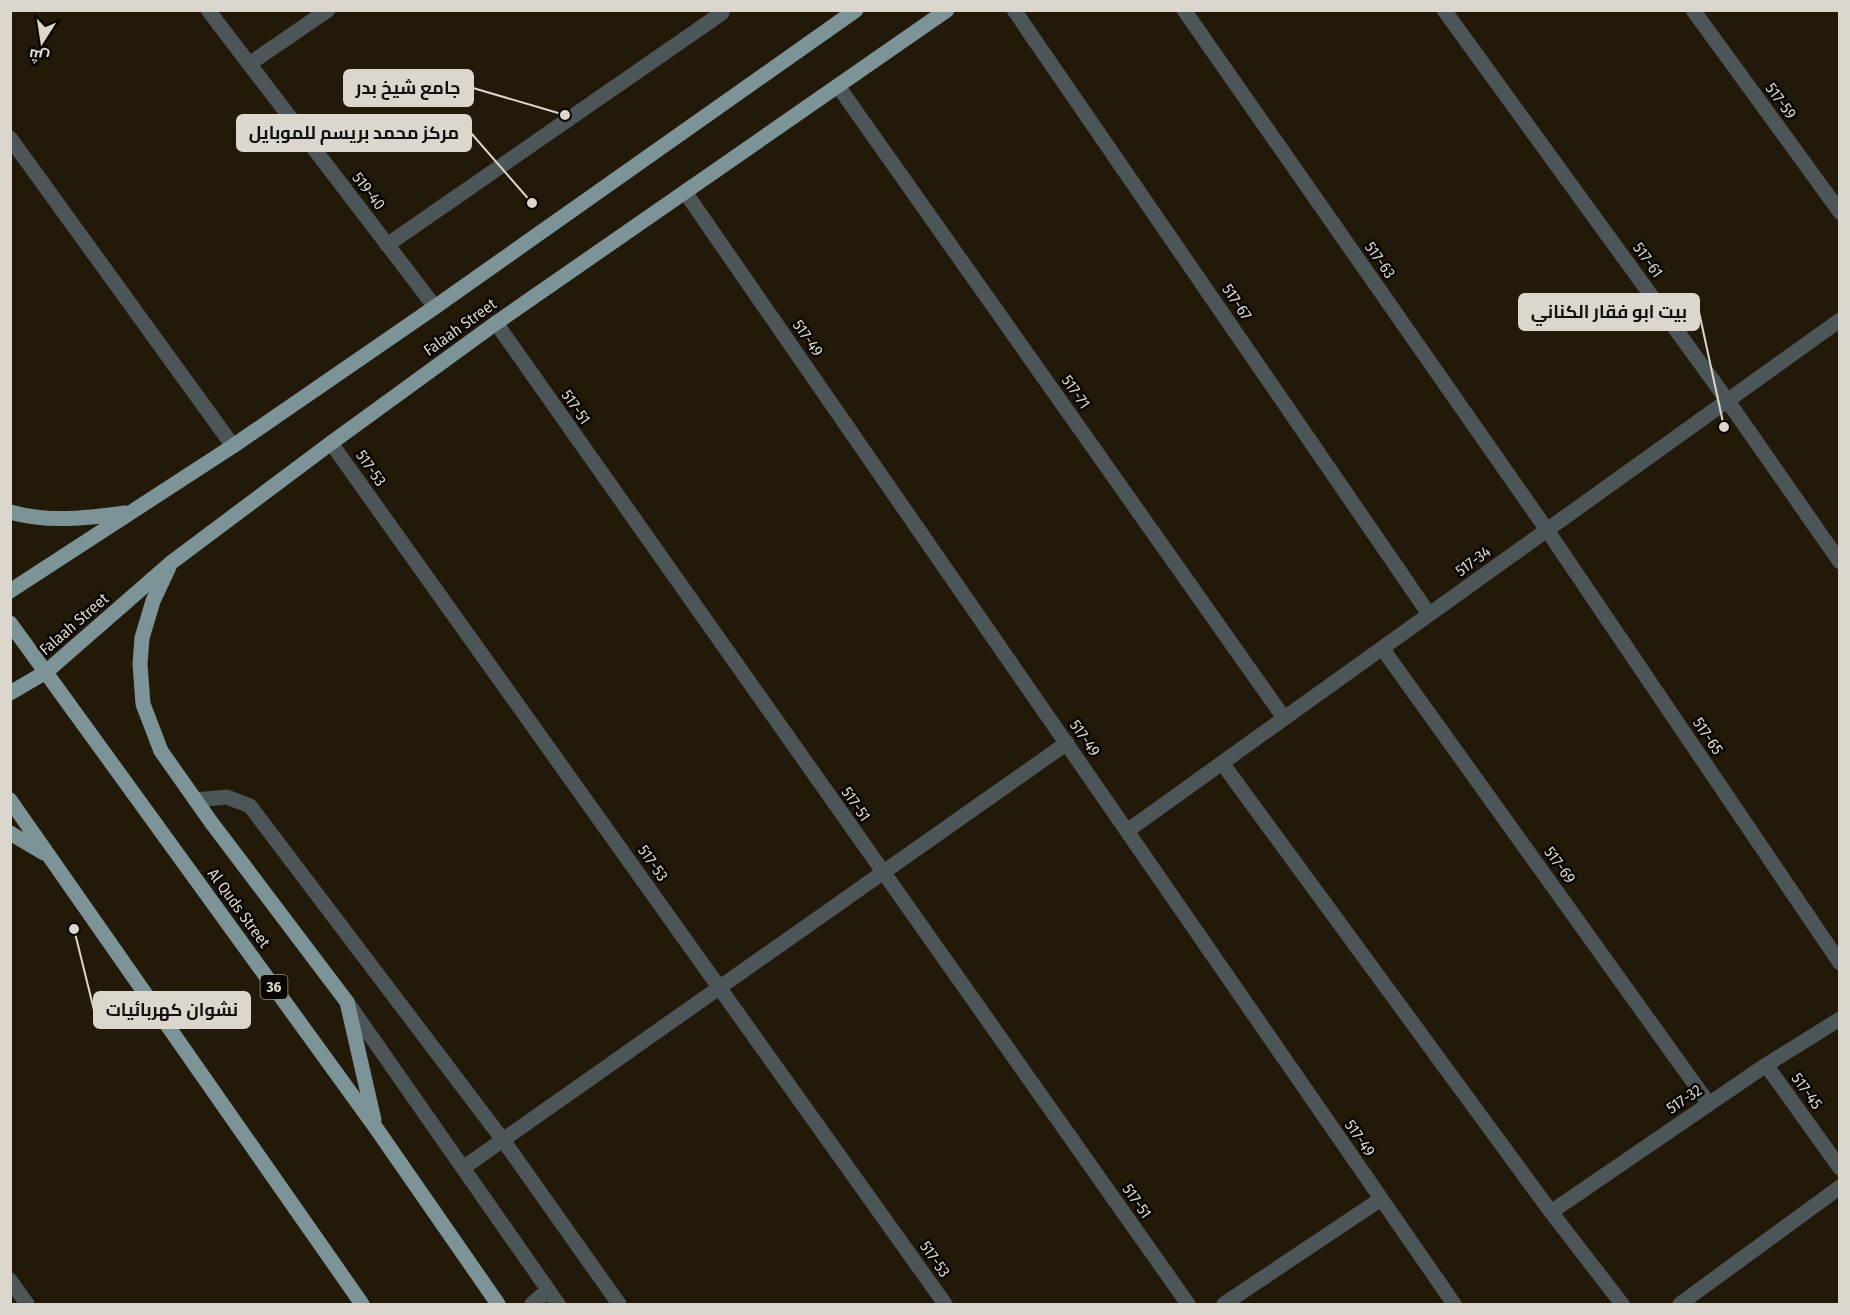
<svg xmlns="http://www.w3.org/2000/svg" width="1850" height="1315" font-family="'Fira Sans Condensed',Cairo,sans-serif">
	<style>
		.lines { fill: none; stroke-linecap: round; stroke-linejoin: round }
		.minor { stroke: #4c5658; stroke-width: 15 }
		.major { stroke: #7c9397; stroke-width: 15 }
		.labels { text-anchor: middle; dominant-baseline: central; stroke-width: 5; stroke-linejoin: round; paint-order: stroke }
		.shield { fill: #080502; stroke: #9c988f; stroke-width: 1.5 }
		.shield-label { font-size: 15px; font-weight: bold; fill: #dcd7cc }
		.street-label { font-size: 16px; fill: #dcd7cc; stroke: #080502 }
		.leader { fill: none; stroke: #dcd7cc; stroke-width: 2 }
		.callout-dot { fill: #dcd7cc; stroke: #080502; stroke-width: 2 }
		.callout { fill: #dcd7cc; stroke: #dcd7cc; stroke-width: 2 }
		.callout-label { font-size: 18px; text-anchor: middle; font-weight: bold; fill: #111 }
	</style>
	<rect width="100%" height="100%" fill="#221909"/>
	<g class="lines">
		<path class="minor" d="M208 10 435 307
			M1014 10 1429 614
			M1184 10 1547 530 1840 963
			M1444 10 1727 400 1840 562
			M1693 10 1840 212
			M249 64 328 10
			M838 86 1284 718
			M10 138 233 446
			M685 192 1454 1304
			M387 245 722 13
			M496 323 1188 1304
			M331 443 945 1304
			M1382 648 1709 1104
			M1222 763 1551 1212 1622 1304
			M195 800 227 797 250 806 503 1140 619 1304
			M1127 831 1840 320
			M347 1002 558 1304
			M1766 1065 1840 1168
			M463 1168 1067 743
			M1551 1212 1766 1065 1840 1019
			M10 1280 27 1304
			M532 1304 548 1290
			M1224 1304 1381 1199
			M1680 1304 1840 1187"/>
		<path class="major" d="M10 512C48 523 87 518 125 513
			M169 567 153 601 142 638 140 664 143 704 161 751 211 822 347 1002 374 1120
			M10 591 233 446 435 307 856 10
			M10 623 376 1128 498 1304
			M10 693 46 672 172 562 331 443 496 323 947 10
			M10 800 362 1304
			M10 833 44 853"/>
	</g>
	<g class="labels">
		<rect class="shield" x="260.5" y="975" width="27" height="24" rx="4.5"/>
		<g class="shield-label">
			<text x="274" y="987">36</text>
		</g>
		<g class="street-label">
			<text transform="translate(1781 101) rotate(54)">517-59</text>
			<text transform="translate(369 191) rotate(52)">519-40</text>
			<text transform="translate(1380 260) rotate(55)">517-63</text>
			<text transform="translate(1648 260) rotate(54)">517-61</text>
			<text transform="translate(1237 302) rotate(56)">517-67</text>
			<text transform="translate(460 327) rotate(-36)">Falaah Street</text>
			<text transform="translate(808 338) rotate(55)">517-49</text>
			<text transform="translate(1076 392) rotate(55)">517-71</text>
			<text transform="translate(576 407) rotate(55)">517-51</text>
			<text transform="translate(371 468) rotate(55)">517-53</text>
			<text transform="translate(1473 561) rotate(-36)">517-34</text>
			<text transform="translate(74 624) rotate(-41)">Falaah Street</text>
			<text transform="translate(1708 736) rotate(56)">517-65</text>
			<text transform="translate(1085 738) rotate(55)">517-49</text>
			<text transform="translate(856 804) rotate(55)">517-51</text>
			<text transform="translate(653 863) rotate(55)">517-53</text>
			<text transform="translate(1560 865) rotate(54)">517-69</text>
			<text transform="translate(239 908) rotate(54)">Al Quds Street</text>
			<text transform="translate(1807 1091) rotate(54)">517-45</text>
			<text transform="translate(1684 1099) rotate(-34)">517-32</text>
			<text transform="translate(1360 1138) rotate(55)">517-49</text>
			<text transform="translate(1137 1201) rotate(55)">517-51</text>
			<text transform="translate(935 1259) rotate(55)">517-53</text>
		</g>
	</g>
	<path class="leader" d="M565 115L473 88M532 203L471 133M1724 427L1699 312M74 929L94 1010"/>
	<g class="callout-dot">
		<circle cx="565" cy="115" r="6"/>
		<circle cx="532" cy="203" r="6"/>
		<circle cx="1724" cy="427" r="6"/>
		<circle cx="74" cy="929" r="6"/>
	</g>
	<g class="callout">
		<rect x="344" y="70" width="129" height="36" rx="6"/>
		<rect x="237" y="115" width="234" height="36" rx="6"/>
		<rect x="1519" y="294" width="180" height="36" rx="6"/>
		<rect x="94" y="992" width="156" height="36" rx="6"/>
	</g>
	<g class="callout-label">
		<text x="408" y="94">جامع شيخ بدر</text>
		<text x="354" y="139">مركز محمد بريسم للموبايل</text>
		<text x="1609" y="318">بيت ابو فقار الكناني</text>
		<text x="172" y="1016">نشوان كهربائيات</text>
	</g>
	<rect width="1850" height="1315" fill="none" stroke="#dcd7cc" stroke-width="24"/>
	<g transform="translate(42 42) rotate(192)" stroke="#080502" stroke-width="4.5" paint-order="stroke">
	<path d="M0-4.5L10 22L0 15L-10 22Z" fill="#dcd7cc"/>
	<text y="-9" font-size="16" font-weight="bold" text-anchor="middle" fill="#dcd7cc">ش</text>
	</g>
</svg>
